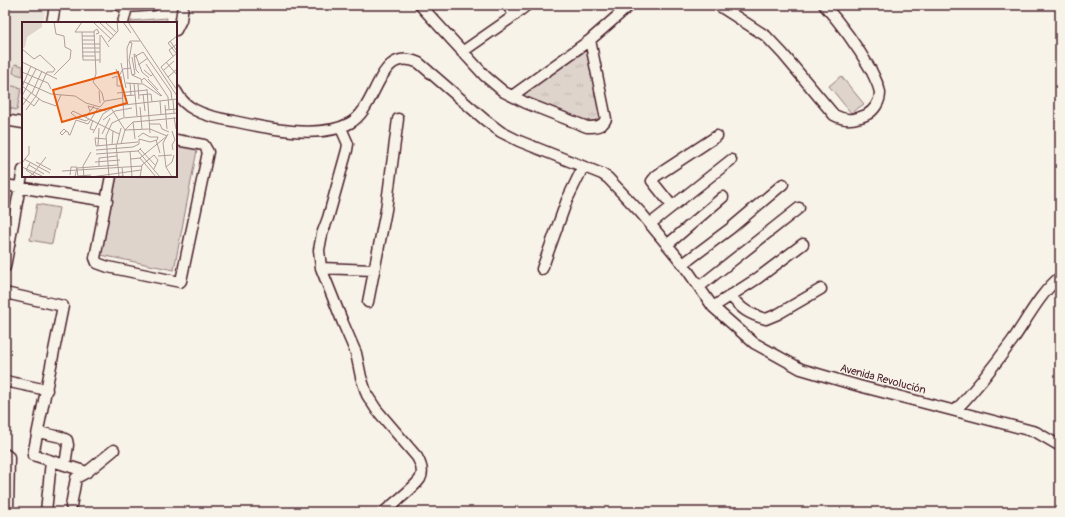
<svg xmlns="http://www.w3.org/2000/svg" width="1065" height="517" font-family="Pangolin,sans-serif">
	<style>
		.built { fill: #eae3da }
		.park { fill: url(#park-tufts); stroke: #947a7c }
		.garden { fill: #ded4cc; stroke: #947a7c }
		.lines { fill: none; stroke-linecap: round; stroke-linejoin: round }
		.minor-casing { stroke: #4a1f2b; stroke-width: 13 }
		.minor { stroke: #f7f3e8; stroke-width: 10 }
		.labels { text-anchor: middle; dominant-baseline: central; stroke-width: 3; stroke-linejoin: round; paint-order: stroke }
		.street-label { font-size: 11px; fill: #4a1f2b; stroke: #f7f3e8 }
		.inset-road { fill: none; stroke: #b29e9c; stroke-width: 1 }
		.view { fill: #e8590c; fill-opacity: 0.15; stroke: #e8590c; stroke-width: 2 }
		.inset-edge { fill: none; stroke: #4a1f2b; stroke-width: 2 }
	</style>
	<defs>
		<pattern id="park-tufts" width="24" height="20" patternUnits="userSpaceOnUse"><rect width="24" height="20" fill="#ded4cc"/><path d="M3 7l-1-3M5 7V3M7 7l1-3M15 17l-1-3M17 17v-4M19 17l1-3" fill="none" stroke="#c0b6af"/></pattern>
	</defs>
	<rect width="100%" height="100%" fill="#f7f3e8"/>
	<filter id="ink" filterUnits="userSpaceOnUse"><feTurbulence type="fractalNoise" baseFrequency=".025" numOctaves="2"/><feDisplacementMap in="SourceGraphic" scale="8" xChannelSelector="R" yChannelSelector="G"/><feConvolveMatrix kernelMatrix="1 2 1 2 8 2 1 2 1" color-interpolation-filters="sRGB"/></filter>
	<g filter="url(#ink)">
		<path class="built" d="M5 5H46L43 23H23V113L22 115 5 112Z"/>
		<path class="park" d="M167 18 166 23H131V21Z
			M587 50 601 117C597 121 593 121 587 121L522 95Z"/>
		<path class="garden" d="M15 64 23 66V76L13 73Z
			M841 76 864 104 851 113 829 86Z
			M5 84 21 88 17 110 5 107Z
			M176 141 198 145 174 270 101 255 117 176H176Z
			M37 204 59 208 52 244 30 240Z"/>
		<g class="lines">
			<g class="minor-casing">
				<path id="minor" d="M118 5 127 7 154 5
					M420 5 485 76 504 92 526 103 587 127C596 127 602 127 606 119L590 40
					M507 5 515 15
					M718 5 766 36 783 54 834 115C845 121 854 120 866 115 874 111 880 102 880 93 879 85 874 77 871 70 857 46 842 25 824 5
					M52 23 55 5
					M123 23 127 7
					M176 30 181 20 183 5
					M462 52 508 20 527 5
					M176 91C180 99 187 106 195 110 206 116 221 119 233 121 265 128 320 140 350 123 379 107 377 44 419 63L485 120 501 132 519 141 602 174 608 178 641 213 683 264 713 307 754 343 801 369 859 386 1036 432 1060 446
					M512 96 590 40 630 5
					M5 120 23 123
					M341 128 348 144 347 150 328 218 322 234 319 250 321 268 343 323 356 353 361 377 367 395 376 409 417 457C421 464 424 472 420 479 413 489 394 503 384 512
					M111 176 95 258 97 263 108 267 180 282 181 281 208 152 204 145 176 140
					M5 185 107 201
					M672 206 652 181 656 176 717 136
					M650 224 731 160
					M667 245 723 197
					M683 264 731 228 783 184
					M5 267 23 170
					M321 268 373 270
					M542 269 567 200 583 167
					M699 287 799 208
					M5 293 63 306 33 455 87 472 114 450
					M730 295C741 309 748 314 766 319L778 314 821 289
					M368 302 386 210 398 119
					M713 307 758 278 803 244
					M5 381 47 390
					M955 411C976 389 994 366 1012 341 1026 321 1041 292 1060 277
					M38 432 61 437 67 440 68 445 65 465
					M5 454 9 457 8 512
					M71 506 76 478 87 472
					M46 512 51 461"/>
			</g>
			<use href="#minor" class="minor"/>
		</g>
	</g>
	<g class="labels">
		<g class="street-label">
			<text transform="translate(883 379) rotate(15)">Avenida Revolución</text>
		</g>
	</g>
	<g transform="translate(22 22)">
		<rect width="155" height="155" fill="#f7f3e8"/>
		<path d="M0 0H20V5L5 15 3 25 0 27Z" fill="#ded4cc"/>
		<path class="inset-road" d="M32 0 34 12 42 14 43 25 49 28 48 37 32 53M71 0 89 17M77 0 92 14M83 0 95 11M101 0 109 11M106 0 155 74M53 10H72M53 10 60 0M60 10 61 38H78M74 12 77 11 75 7 72 9 74 52 71 60 80 71 82 79M78 13V41M79 13 87 25M60 14H73M60 18H73M148 19 155 29M86 20 96 9 95 0M107 20 110 21 107 38 110 53 119 57 120 61M60 22H78M60 26H78M0 27 12 37 18 33 33 47 31 50H25L14 74 4 88M60 30H78M154 31 146 21 155 14M155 31 139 45 155 68M60 34H73M114 34 120 50 127 56M115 34 112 32 114 48 117 51M151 34 147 28 155 22M112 35 121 30 149 70 150 78M0 40 35 57M144 40 155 53M99 41 104 66M124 42 146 75 147 87M116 43 126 36M94 47 97 54 101 47 109 46M122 48 129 54 131 52M142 48 152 39M0 50 26 61 29 67M110 53 113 52 110 35M99 54 102 95M146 55 155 47M90 56 95 54V64H100M106 57 105 26 108 19H118M126 57 136 68M120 58 122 56 140 74M0 59 29 72 53 74 64 81 78 85 83 79 101 76M104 61 121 62 139 74M108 61 109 74M112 61 115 94M116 62 117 77M0 64 20 79 34 84 39 73M0 65 9 44M125 67 128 111M77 69 78 81M10 71 20 49M95 71 125 68M121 72 123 89M117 73 129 72 130 80M0 74 14 47M101 74 113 73M0 75 12 84 17 77M151 78 152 91M138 79 139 92M143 83 145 107M0 84 9 71M118 85 120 107M89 86 103 108 128 107 145 114 118 136 109 137M143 88 155 87M51 89 97 112M51 89 49 91 55 96 64 99 67 97M68 89 66 84 84 89M64 95 72 84M152 95 154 107M71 98 68 107 72 108M81 98 93 89 110 86M111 100 113 117M128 102H138L140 107 147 110M44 109 40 113 38 111 42 107 44 109 46 110 47 113H48L54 98 66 102 76 86M150 109 153 118 150 123 151 128M71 111 81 92 93 84 155 77M80 112 88 96M146 112 141 121 144 145 150 155M116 115 121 111 128 115H136M84 117 73 116 74 124 116 120M134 118 138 131M94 122 97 155M95 122 99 106M99 122 103 108 111 100 155 96M90 123 91 109M76 124 77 106M118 127 133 143M74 128 111 125 117 122V117L128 120 135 118 136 115M108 129 110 155M116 129 138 155M74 132 116 129 119 126M136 134 150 133M118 136 134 155M2 137 28 151M14 140 29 148M73 140 98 138M0 141 7 132V124M8 141 4 148 15 155M7 143 22 152M77 144V136L95 134M0 145 20 154M144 145 150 140 152 133M40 149 120 144M48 153 49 145H55L53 155M56 154 69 153M6 155 11 152 24 135M56 155 55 146 96 143M62 155 61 144 69 130M69 155 119 148M87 155 84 114 90 101 101 96 155 91M94 155 101 154 100 146M118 155 120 143 132 133 136 138 132 147"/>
		<path class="view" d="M96 50 105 81 40 100 31 68Z"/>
		<rect width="155" height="155" class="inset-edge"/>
	</g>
	<rect width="1065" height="517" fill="none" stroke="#f7f3e8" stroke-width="20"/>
	<rect x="10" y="10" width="1045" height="497" fill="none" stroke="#4a1f2b" stroke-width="1.5" filter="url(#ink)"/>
</svg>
